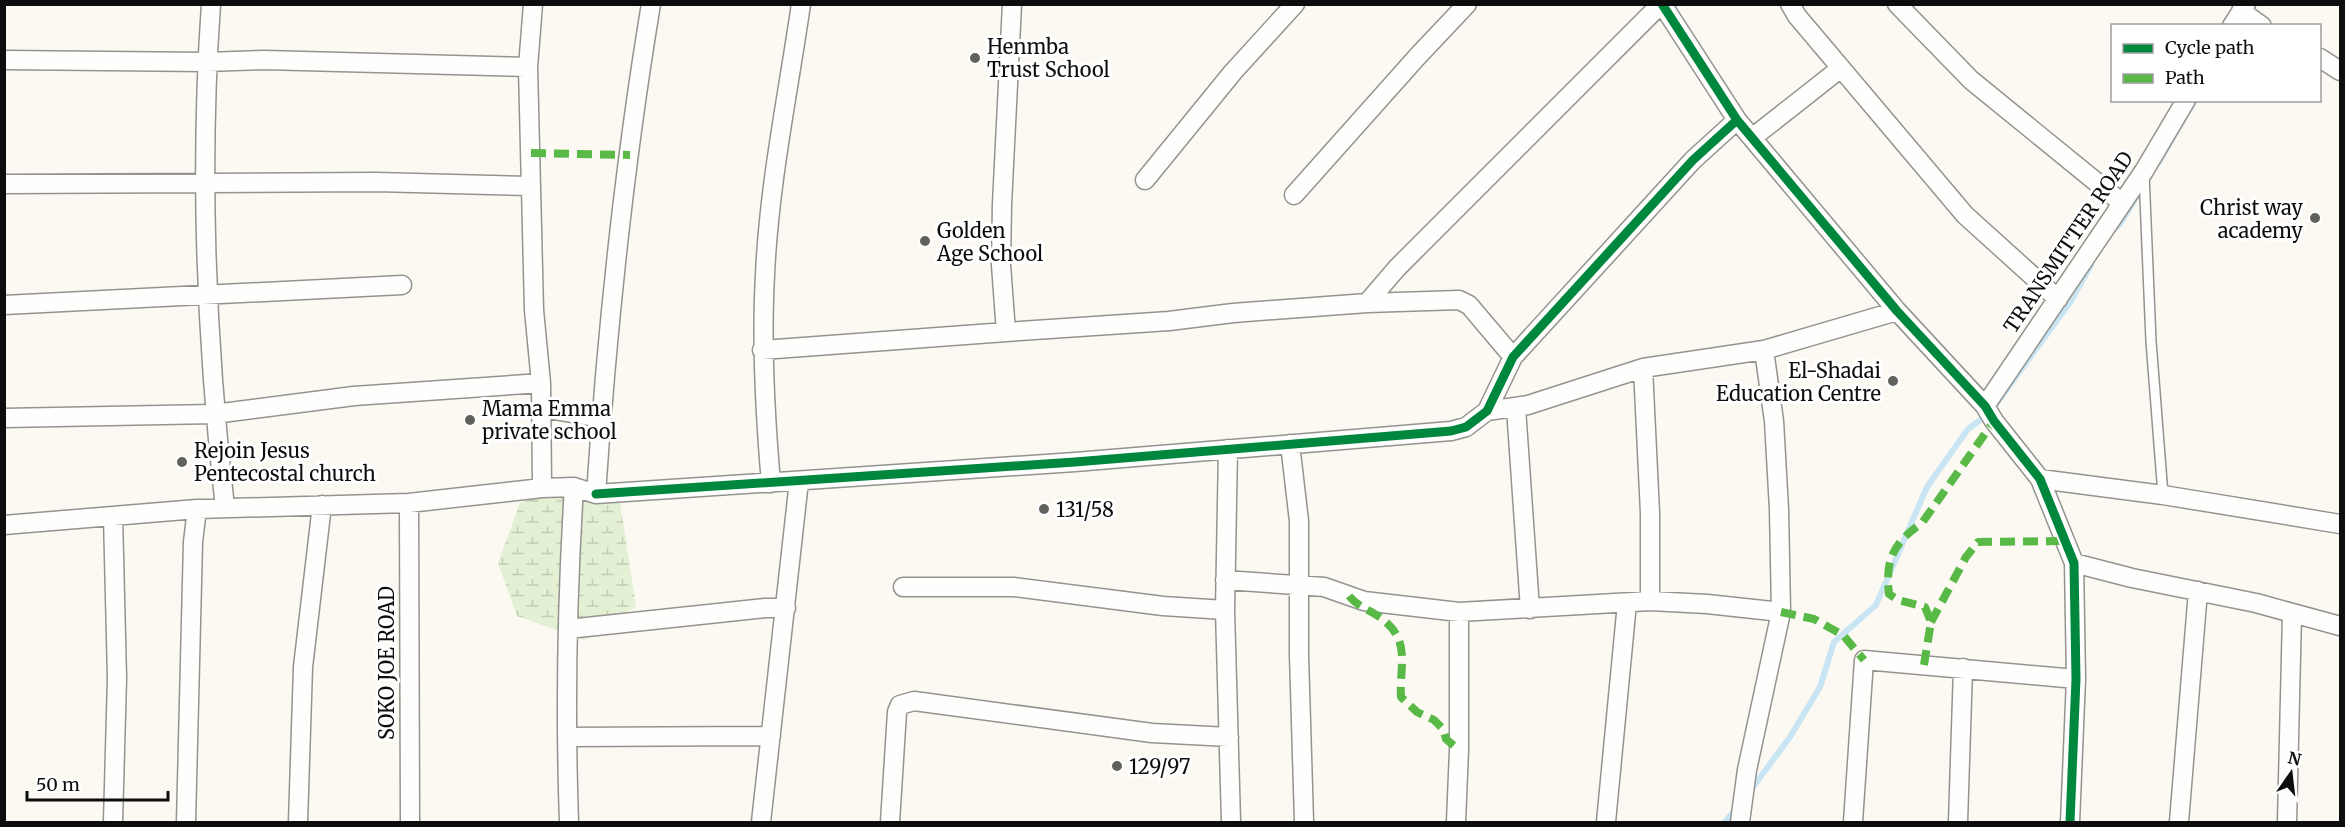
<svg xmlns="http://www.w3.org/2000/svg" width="2345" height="827" font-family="Merriweather,serif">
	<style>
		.wetland { fill: url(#wetland-marsh) }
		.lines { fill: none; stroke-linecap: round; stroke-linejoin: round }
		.stream { stroke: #c9e5f4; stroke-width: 6 }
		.service-casing { stroke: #949390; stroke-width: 12 }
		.minor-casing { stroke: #949390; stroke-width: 21 }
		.service { stroke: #fefefd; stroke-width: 9 }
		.minor { stroke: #fefefd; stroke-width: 18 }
		.quiet { stroke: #58b947; stroke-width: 8; stroke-dasharray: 15 8; stroke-linecap: butt }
		.cycleway-casing { stroke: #fff; stroke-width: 13 }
		.cycleway { stroke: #00873e; stroke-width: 9 }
		.poi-dot { fill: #60605d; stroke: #fff; stroke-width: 2 }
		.labels { text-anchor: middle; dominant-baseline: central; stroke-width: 6; stroke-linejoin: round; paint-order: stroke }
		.poi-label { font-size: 20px; fill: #0d0d0d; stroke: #fff; text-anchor: start }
		.street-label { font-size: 20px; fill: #0d0d0d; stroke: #fff }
	</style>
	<defs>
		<pattern id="wetland-marsh" width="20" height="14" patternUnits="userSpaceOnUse" patternTransform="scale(1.5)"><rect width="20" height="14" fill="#e4f0d3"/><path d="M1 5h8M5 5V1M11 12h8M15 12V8" fill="none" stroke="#c2cdb4"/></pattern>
	</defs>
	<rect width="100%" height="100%" fill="#fbf9f2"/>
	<path class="wetland" d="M568 482 619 496 636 606 584 640 517 616 498 563 520 503Z"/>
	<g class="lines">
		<path class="stream" d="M2159 162 2195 100
			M2112 231 2120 224 2139 193
			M1997 403 2071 301 2091 265
			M1750 791 1790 737 1820 687 1834 642 1876 605 1927 487 1968 429 1987 415
			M1725 822 1736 808"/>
		<g class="service-casing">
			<path id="service" d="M2144 174 2151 341 2163 495"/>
		</g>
		<g class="minor-casing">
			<path id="minor" d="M211 4C199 173 206 340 225 508
				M1662 4 1737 120 1897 311 1985 406 1994 421 2040 479 2074 563 2076 679 2070 822
				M1790 4 1797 16 1965 215 2058 299
				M1897 4 1971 80 2122 203
				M2241 11 2262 26
				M2232 26 2246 4
				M2320 58 2340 71
				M4 60 207 62 264 60 528 67 534 310 541 383
				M528 67 533 4
				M1752 138 1841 68
				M1145 180 1233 72 1295 4
				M4 184 376 182 530 186
				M1294 195 1417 57 1467 4
				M1367 303 1397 268 1661 4
				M4 305 402 285
				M1006 332 1169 321 1233 313 1367 303 1459 300 1469 305 1513 357
				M762 350 1006 332 1001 265 1002 204 1012 4
				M1764 350 1774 421 1779 509 1781 612
				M1643 368 1650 513V601
				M1985 406 2144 171 2186 100
				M542 408 601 418
				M1516 408 1530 609
				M1487 411 1528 405 1643 368 1764 350 1897 311
				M4 418 214 414 354 396 541 383 542 488 574 487
				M1290 444 1299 521V655L1304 822
				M1228 449 1225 610 1231 822
				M2040 479 2163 495 2340 524
				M771 483C765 414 761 345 765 275 769 184 788 94 801 4
				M596 494 1075 462 1451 431 1466 427 1487 411 1513 357 1693 160 1737 120
				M409 503 410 822
				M113 516 117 678 113 822
				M4 525 197 509 409 503 542 488
				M2074 563 2132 578 2256 603 2340 626
				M1225 580 1324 587 1364 601 1459 612 1650 601 1707 604 1781 612 1747 770 1740 822
				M908 587H903H1014L1163 606 1225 610
				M568 629 765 608H786
				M567 737 771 736
				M186 822 193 542 197 509
				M298 822 303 667 322 505
				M569 822C565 711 567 599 574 487L596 494C607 330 624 166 651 4
				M761 822 799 481
				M890 822 897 712 900 705 914 701 1152 733 1229 737
				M1456 822 1459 750V612
				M1606 822 1627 603
				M1853 822 1864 660 2076 679
				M1958 822 1963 668
				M2179 822 2198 591
				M2287 822 2292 614"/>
		</g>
		<use href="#service" class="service"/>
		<use href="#minor" class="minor"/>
		<path class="quiet" d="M531 153 630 155
			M1349 596C1358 607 1370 610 1381 618 1412 641 1399 665 1401 697L1417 712 1434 720 1443 729 1446 739 1459 750
			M1781 612 1814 619 1843 635 1864 660
			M1931 622 1966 557 1978 542 2066 541
			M1924 665 1931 622 1925 607 1898 600 1889 594C1885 559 1894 542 1922 523L1994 421"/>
		<g class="cycleway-casing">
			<path id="cycleway" d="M1662 4 1737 120 1897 311 1985 406 1994 421 2040 479 2074 563 2076 679 2070 822
				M596 494 1075 462 1451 431 1466 427 1487 411 1513 357 1693 160 1737 120"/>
		</g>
		<use href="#cycleway" class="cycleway"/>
	</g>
	<g class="poi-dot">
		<circle cx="975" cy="58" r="6"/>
		<circle cx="2315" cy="218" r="6"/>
		<circle cx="925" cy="241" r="6"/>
		<circle cx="1893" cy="381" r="6"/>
		<circle cx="470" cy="420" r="6"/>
		<circle cx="182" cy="462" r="6"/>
		<circle cx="1044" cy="509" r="6"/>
		<circle cx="1117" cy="766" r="6"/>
	</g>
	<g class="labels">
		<g class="poi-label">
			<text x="987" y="46">Henmba<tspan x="987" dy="23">Trust School</tspan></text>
			<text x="2303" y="207" text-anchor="end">Christ way<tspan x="2303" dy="23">academy</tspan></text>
			<text x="937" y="230">Golden<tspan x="937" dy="23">Age School</tspan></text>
			<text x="1881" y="370" text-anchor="end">El-Shadai<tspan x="1881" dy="23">Education Centre</tspan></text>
			<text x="482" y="408">Mama Emma<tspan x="482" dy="23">private school</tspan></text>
			<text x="194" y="450">Rejoin Jesus<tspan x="194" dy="23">Pentecostal church</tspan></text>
			<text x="1056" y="509">131/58</text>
			<text x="1129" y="766">129/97</text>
		</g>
		<g class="street-label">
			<text transform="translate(2068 242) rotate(-56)">TRANSMITTER ROAD</text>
			<text transform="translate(386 663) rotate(-90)">SOKO JOE ROAD</text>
		</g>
	</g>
	<rect width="2345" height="827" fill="none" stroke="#0d0d0d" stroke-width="12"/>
	<rect x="2111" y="24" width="210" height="78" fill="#ffffff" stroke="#9e9e9e" stroke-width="1.5"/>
	<rect x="2123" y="44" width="30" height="9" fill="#00873e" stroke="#9e9e9e" stroke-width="1.5"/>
	<text x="2165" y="54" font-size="18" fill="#0d0d0d">Cycle path</text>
	<rect x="2123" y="74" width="30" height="9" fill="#58b947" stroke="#9e9e9e" stroke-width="1.5"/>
	<text x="2165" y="84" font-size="18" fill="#0d0d0d">Path</text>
	<g transform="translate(2291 773) rotate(14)" stroke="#ffffff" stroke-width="4.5" paint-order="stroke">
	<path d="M0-4.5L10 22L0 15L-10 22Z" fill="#0d0d0d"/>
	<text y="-9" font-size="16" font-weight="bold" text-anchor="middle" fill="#0d0d0d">N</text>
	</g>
	<path d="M27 791v9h141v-9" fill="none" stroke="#0d0d0d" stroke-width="3"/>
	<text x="36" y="791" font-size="18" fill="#0d0d0d" stroke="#ffffff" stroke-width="4.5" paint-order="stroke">50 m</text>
</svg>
